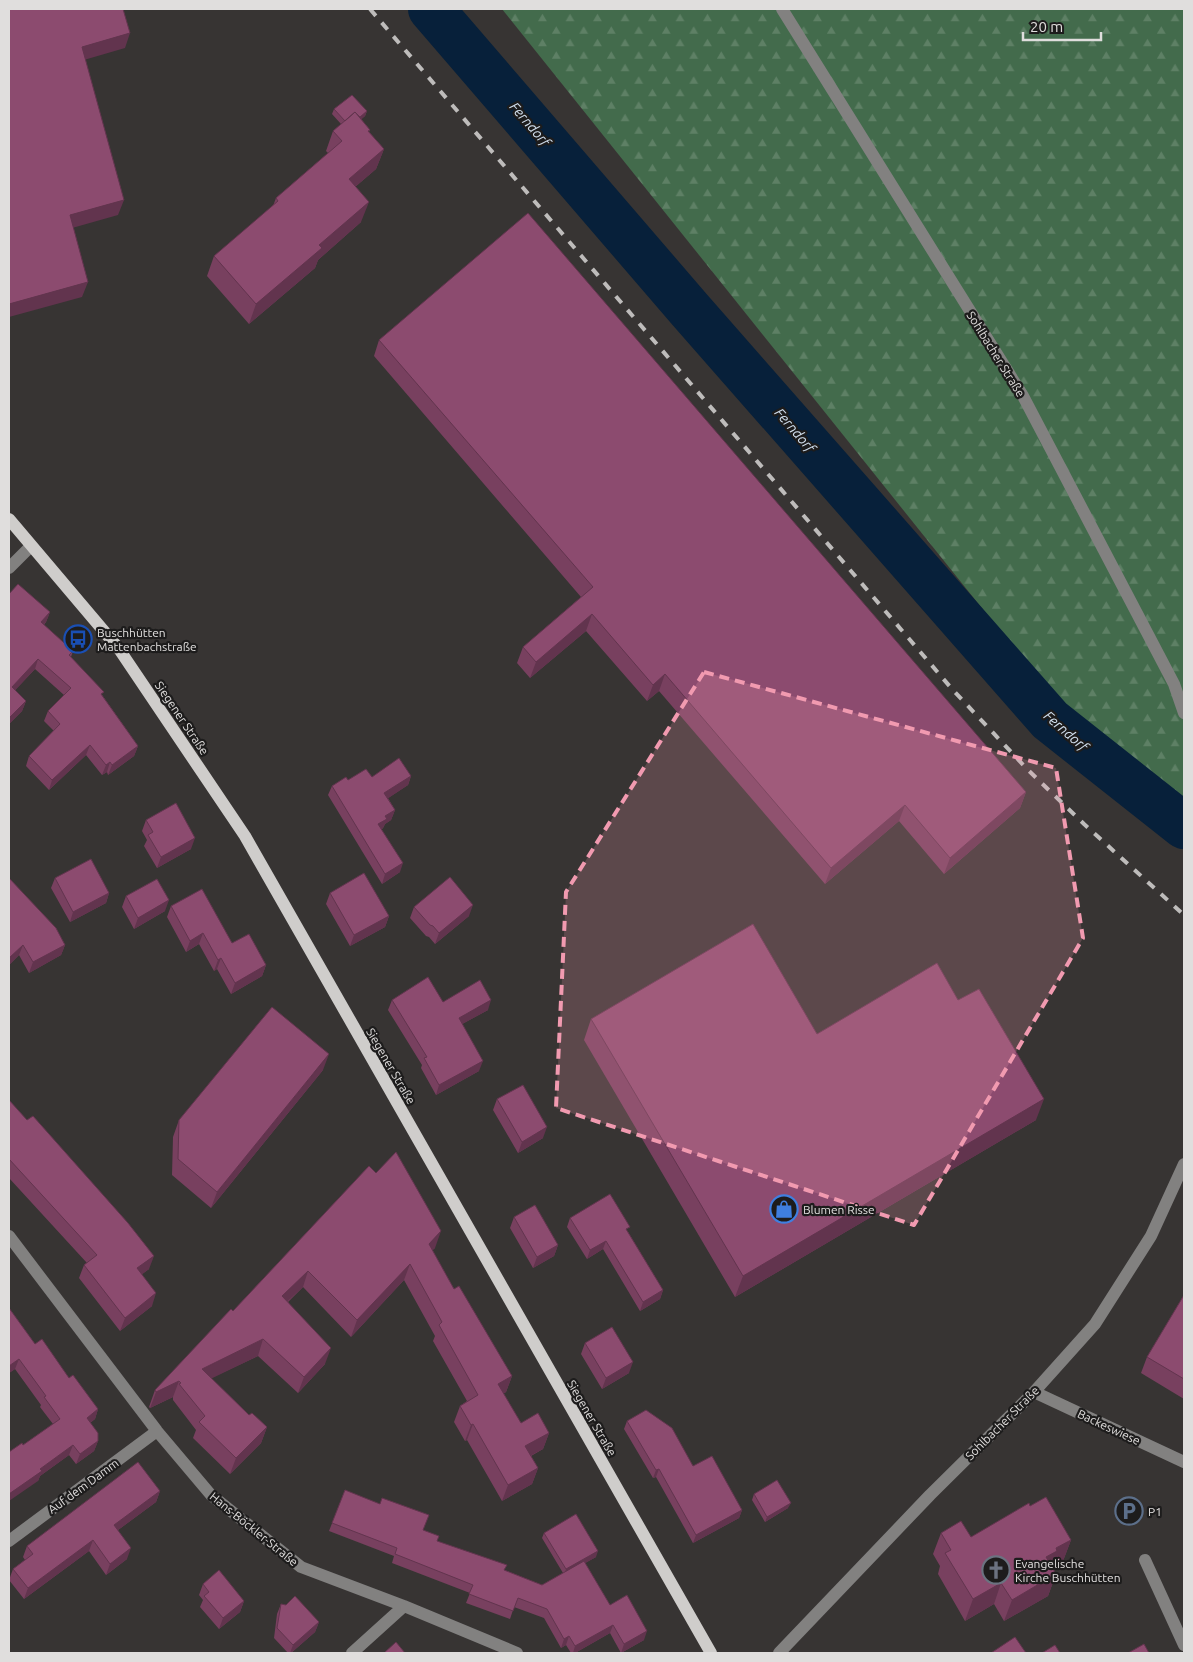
<svg xmlns="http://www.w3.org/2000/svg" width="1193" height="1662" font-family="Ubuntu,sans-serif">
	<style>
		.forest { fill: url(#forest-firs) }
		.lines { fill: none; stroke-linecap: round; stroke-linejoin: round }
		.river { stroke: #07203a; stroke-width: 46 }
		.minor { stroke: #828180; stroke-width: 12 }
		.major { stroke: #cfcdcb; stroke-width: 12 }
		.rail { stroke: #bebcbb; stroke-width: 4; stroke-dasharray: 9 9; stroke-linecap: butt }
		.wall { fill: #78405f }
		.shaded-wall { fill: #62344e }
		.building { fill: #8c4b6f; stroke: #62344e }
		.marked { fill: #f19ab0; fill-opacity: 0.2; stroke: #f19ab0; stroke-width: 4; stroke-dasharray: 10 6; stroke-linejoin: round }
		.labels { text-anchor: middle; dominant-baseline: central; stroke-width: 4.5; stroke-linejoin: round; paint-order: stroke }
		.street-label { font-size: 12px; fill: #e0dedd; stroke: #1d1c1c }
		.poi-label { font-size: 12px; fill: #e0dedd; stroke: #1d1c1c; text-anchor: start }
		.water-label { font-size: 14px; font-style: italic; fill: #d3e1f0; stroke: #1d1c1c }
	</style>
	<defs>
		<pattern id="forest-firs" width="22" height="20" patternUnits="userSpaceOnUse" patternTransform="scale(1.25)"><rect width="22" height="20" fill="#436b4c"/><path d="M5 1l3.5 6h-7zM16 11l3.5 6h-7z" fill="#5e8065"/></pattern>
	</defs>
	<rect width="100%" height="100%" fill="#373433"/>
	<path class="forest" d="M502 9H1184V810L1057 702Z"/>
	<g class="lines">
		<path class="river" d="M431 9 690 310 1050 720 1184 826"/>
		<path class="minor" d="M782 9 1023 396 1174 684 1184 713
			M9 568 31 546
			M9 1236 157 1431 211 1495 301 1567 404 1606 517 1653
			M1034 1392 1184 1462
			M9 1541 157 1431
			M1145 1560 1184 1645
			M352 1653 404 1606
			M779 1653 930 1495 1034 1392 1095 1324 1151 1236 1184 1164"/>
		<path class="major" d="M9 519 119 649 245 836 711 1653"/>
		<path class="rail" d="M370 9 952 689 1028 770 1084 824 1184 915"/>
	</g>
	<path class="wall" d="M334 109 367 111 365 116 361 119 370 130 369 132 384 149 376 169 355 187 361 222 318 260 315 268 249 324 207 276 214 256 273 206 276 198 328 153 326 151 333 131 341 124 332 114Z
		M379 340 1026 792 1020 808 944 874 899 821 825 884 659 691 647 701 586 631 530 678 517 663 523 647 581 597 374 356Z
		M9 594 50 612 46 622 44 625 73 651 71 657 102 695 138 746 134 756 108 775 107 772 102 775 86 755 49 790 26 766 29 756 54 731 44 721 48 711 64 695 35 669 15 690 26 701 22 711 9 724Z
		M411 776 408 785 388 798 395 810 391 820 385 824 383 828 381 830 400 872 382 884 328 795 332 786 348 780 372 777Z
		M146 820 191 849 157 868 144 846 147 840 142 831Z
		M9 878 65 945 61 955 29 973 19 955 9 965Z
		M55 878 109 893 106 903 70 922 51 888Z
		M330 893 389 916 385 927 350 946 326 904Z
		M126 896 165 911 134 929 122 907Z
		M171 906 266 965 262 976 231 994 217 969 214 971 199 944 186 952 167 917Z
		M414 907 469 916 435 944 429 937 426 936 410 918Z
		M392 1000 443 1002 488 1010 462 1024 479 1071 436 1095 421 1068 422 1065 388 1010Z
		M958 1000 1036 1120 735 1297 584 1040 591 1019 817 1034Z
		M323 1070 211 1208 172 1175 173 1137 179 1120Z
		M497 1099 543 1138 518 1153 493 1110Z
		M9 1100 149 1269 142 1274 152 1306 120 1331 79 1278 84 1265 87 1263 9 1178Z
		M369 1166 435 1248 432 1250 454 1289 512 1376 506 1392 503 1394 521 1423 549 1433 543 1449 531 1456 538 1468 532 1484 502 1501 467 1440 465 1441 454 1422 460 1406 467 1401 433 1341 435 1336 404 1280 351 1337 303 1287 288 1302 325 1364 298 1393 258 1356 211 1378 249 1415 267 1427 261 1443 230 1474 193 1438 196 1430 173 1400V1397L150 1408 149 1407 155 1390 233 1311Z
		M514 1217 558 1245 554 1256 533 1268 510 1228Z
		M570 1218 628 1232 663 1290 660 1299 640 1311 603 1249 587 1259 567 1227Z
		M1184 1295V1399L1141 1373 1147 1357Z
		M9 1308 35 1344 69 1378 98 1409 95 1419 90 1423 98 1441 94 1451 76 1464 69 1455 40 1476 38 1481 23 1445 53 1424 40 1407 41 1405 15 1369 9 1373Z
		M585 1343 629 1373 602 1389 581 1354Z
		M627 1421 693 1466 742 1510 739 1518 693 1543 656 1477 653 1478 624 1429Z
		M345 1490 423 1530 437 1541 504 1570 542 1585 563 1573 542 1538 544 1533 596 1557 585 1563 610 1605 644 1640 621 1653 610 1633 575 1653H571L566 1645 561 1648 544 1618 514 1607 510 1619 466 1603 470 1593 392 1563 394 1556 329 1531Z
		M160 1491 156 1502 118 1530 127 1559 106 1575 89 1551 24 1599 9 1580 13 1569 25 1560 23 1557 27 1546Z
		M754 1494 788 1508 765 1522 752 1500Z
		M1030 1506 1071 1540 1063 1561 1052 1567 1056 1574 1048 1596 1004 1621 994 1604 965 1621 938 1574 940 1566 933 1554 941 1533 971 1537Z
		M203 1584 244 1601 240 1612 219 1629 200 1607 203 1600 199 1595Z
		M281 1604 319 1622 315 1632 291 1653H288L274 1638 277 1614Z"/>
	<path class="shaded-wall" d="M130 33 125 48 77 62 82 47Z
		M367 111 365 116 348 132 350 126Z
		M384 149 376 169 341 199 349 179Z
		M124 200 118 215 65 230 70 215Z
		M369 202 361 222 318 260 315 268 249 324 256 304 319 245Z
		M88 282 82 297 9 317V304Z
		M50 612 46 622 37 632 41 622Z
		M592 614 586 631 530 678 536 662Z
		M38 659 35 669 9 697 12 687Z
		M665 674 659 691 647 701 653 685Z
		M26 701 22 711 9 724V718Z
		M90 745 86 755 49 790 52 780Z
		M138 746 134 756 108 775 112 765Z
		M110 762 107 772 102 775 106 765Z
		M411 776 408 785 381 803 384 793Z
		M1026 792 1020 808 944 874 950 858Z
		M905 805 899 821 825 884 831 868Z
		M395 810 391 820 385 824 383 828 374 834 378 824 385 816Z
		M195 838 191 849 157 868 161 857Z
		M403 863 400 872 382 884 385 874Z
		M109 893 106 903 70 922 73 912Z
		M169 900 165 911 134 929 138 918Z
		M473 905 469 916 435 944 439 933Z
		M389 916 385 927 350 946 354 935Z
		M203 933 199 944 186 952 190 941Z
		M23 945 19 955 9 965V958Z
		M65 945 61 955 29 973 33 962Z
		M221 958 217 969 214 971 218 960Z
		M266 965 262 976 231 994 235 983Z
		M491 1000 488 1010 455 1028 459 1018Z
		M329 1054 323 1070 211 1208 217 1192Z
		M483 1061 479 1071 436 1095 439 1085Z
		M1044 1099 1036 1120 735 1297 743 1276Z
		M547 1127 543 1138 518 1153 522 1142Z
		M441 1231 435 1248 423 1260 429 1244Z
		M606 1241 603 1249 587 1259 590 1250Z
		M558 1245 554 1256 533 1268 537 1257Z
		M154 1256 149 1269 132 1282 137 1268Z
		M410 1264 404 1280 351 1337 357 1320Z
		M308 1271 303 1287 276 1312 282 1296Z
		M663 1290 660 1299 640 1311 643 1302Z
		M156 1293 152 1306 120 1331 125 1318Z
		M263 1339 258 1356 196 1386 202 1369Z
		M331 1348 325 1364 298 1393 304 1377Z
		M19 1359 15 1369 9 1373V1366Z
		M633 1362 629 1373 602 1389 606 1378Z
		M512 1376 506 1392 492 1400 498 1384Z
		M179 1381 173 1397 150 1408 156 1392Z
		M98 1409 95 1419 83 1428 87 1418Z
		M473 1424 467 1440 465 1441 471 1425Z
		M267 1427 261 1443 230 1474 236 1458Z
		M549 1433 543 1449 519 1462 525 1446Z
		M98 1441 94 1451 76 1464 80 1454Z
		M73 1445 69 1455 40 1476 38 1481 9 1501V1494L40 1469Z
		M538 1468 532 1484 502 1501 508 1485Z
		M659 1469 656 1477 653 1478 656 1470Z
		M160 1491 156 1502 110 1536 114 1525Z
		M791 1503 788 1508 765 1522 767 1517Z
		M742 1510 739 1518 693 1543 696 1535Z
		M93 1540 89 1551 24 1599 28 1588Z
		M1071 1540 1063 1561 1051 1568 1046 1557 1056 1548Z
		M131 1548 127 1559 106 1575 110 1564Z
		M598 1551 596 1557 564 1575 566 1569Z
		M1056 1574 1048 1596 1004 1621 1012 1600Z
		M1001 1583 994 1604 965 1621 973 1599Z
		M244 1601 240 1612 219 1629 223 1618Z
		M319 1622 315 1632 291 1653H290L293 1645Z
		M613 1625 610 1633 575 1653H573L575 1646Z
		M647 1631 644 1640 621 1653 624 1644Z
		M569 1636 566 1645 561 1648 564 1639Z"/>
	<path class="building" d="M9 9H123L130 33 82 47 124 200 70 215 88 282 9 304Z
		M352 95 367 111 360 117 355 112 345 121 334 109Z
		M355 112 370 130 368 131 384 149 349 179 369 202 319 245 322 248 256 304 214 256 278 201 276 198 342 141 333 131Z
		M528 213 1026 792 950 858 905 805 831 868 665 674 653 685 592 614 536 662 523 647 593 587 379 340Z
		M18 584 50 612 41 622 73 651 69 655 104 692 101 694 138 746 112 765 110 762 106 765 90 745 52 780 29 756 60 724 48 711 71 688 38 659 12 687 26 701 9 718V594Z
		M399 758 411 776 384 793 395 810 385 816 387 819 378 824 403 863 385 874 332 786 346 777 348 780 366 769 372 777Z
		M176 803 195 838 161 857 148 835 153 832 146 820Z
		M91 859 109 893 73 912 55 878Z
		M364 873 389 916 354 935 330 893Z
		M450 877 473 905 439 933 433 926 430 925 414 907Z
		M9 878 56 928 65 945 33 962 23 945 9 958Z
		M157 879 169 900 138 918 126 896Z
		M202 889 232 943 249 934 266 965 235 983 221 958 218 960 203 933 190 941 171 906Z
		M753 924 817 1034 937 963 958 1000 979 989 1044 1099 743 1276 591 1019Z
		M428 977 443 1002 480 980 491 1000 459 1018 483 1061 439 1085 424 1058 427 1057 392 1000Z
		M272 1007 329 1054 217 1192 178 1159 179 1120Z
		M523 1085 547 1127 522 1142 497 1099Z
		M9 1100 27 1120 33 1116 128 1223 154 1256 137 1268 156 1293 125 1318 84 1265 97 1255 9 1159Z
		M396 1152 441 1231 429 1244 454 1289 459 1286 512 1376 498 1384 521 1423 538 1413 549 1433 525 1446 538 1468 508 1485 473 1424 471 1425 460 1406 478 1395 439 1325 442 1322 410 1264 357 1320 308 1271 282 1296 331 1348 304 1377 263 1339 202 1369 249 1415 252 1413 267 1427 236 1458 199 1422 205 1416 179 1384 181 1383 179 1381 156 1392 155 1390 231 1309 233 1311 369 1166 376 1173Z
		M610 1194 630 1227 626 1229 663 1290 643 1302 606 1241 590 1250 570 1218Z
		M535 1205 558 1245 537 1257 514 1217Z
		M1184 1295V1379L1147 1357Z
		M9 1308 35 1344 42 1339 69 1378 73 1375 98 1409 87 1418 98 1433V1441L80 1454 73 1445 40 1469 42 1471 9 1494V1452L22 1443 23 1445 60 1419 44 1397 46 1396 19 1359 9 1366Z
		M612 1327 633 1362 606 1378 585 1343Z
		M646 1410 672 1428 693 1466 712 1456 742 1510 696 1535 659 1469 656 1470 627 1421Z
		M138 1462 160 1491 114 1525 131 1548 110 1564 93 1540 28 1588 13 1569 33 1554 27 1546Z
		M777 1480 791 1503 767 1517 754 1494Z
		M345 1490 380 1504 382 1498 429 1515 423 1530 439 1536 437 1541 507 1565 504 1570 542 1585 584 1561 610 1605 627 1595 647 1631 624 1644 613 1625 575 1646 569 1636 564 1639 547 1609 518 1598 513 1611 469 1594 473 1585 395 1554 397 1548 332 1523Z
		M1046 1497 1071 1540 1056 1548 1057 1551 1046 1557 1056 1574 1012 1600 1001 1583 973 1599 945 1553 951 1550 941 1533 961 1521 971 1537 1029 1503 1030 1506Z
		M576 1514 598 1551 566 1569 544 1533Z
		M219 1570 244 1601 223 1618 204 1596 209 1592 203 1584Z
		M295 1596 319 1622 293 1645 277 1628 281 1604 286 1605Z
		M1015 1637 1026 1653H991Z
		M396 1642 405 1653H384Z
		M1144 1644 1149 1653H1128Z
		M1055 1645 1060 1653H1042Z"/>
	<path class="marked" d="M704 672 1056 768 1083 938 914 1225 556 1108 566 892Z"/>
	<defs>
		<g id="bus-ring" transform="scale(1.4375)"><circle r="9.5" fill="#1d1c1c" stroke="#1a4fb4" stroke-width="1.5"/><path d="M-5-6H5V4H4V6H2V4H-2V6H-4V4H-5ZM-3.5-4V0h7V-4ZM-3.5 1.2v1.5H-2V1.2ZM2 1.2v1.5H3.5V1.2Z" fill="#1a4fb4"/></g>
		<g id="shop-ring" transform="scale(1.4375)"><circle r="9.5" fill="#1d1c1c" stroke="#3f7fe0" stroke-width="1.5"/><path d="M-5-2.5h2.3a2.7 3.5 0 0 1 5.4 0H5L5.5 6h-11ZM-1.5-2.5h3a1.5 2.3 0 0 0-3 0Z" fill="#3f7fe0"/></g>
		<g id="parking-ring" transform="scale(1.4375)"><circle r="9.5" fill="#1d1c1c" stroke="#5c6f8a" stroke-width="1.5"/><path d="M-3.5-5.5H1a3.5 3.5 0 0 1 0 7H-1V5.5H-3.5ZM-1-3.4V-.6H.8a1.4 1.4 0 0 0 0-2.8Z" fill="#5c6f8a"/></g>
		<g id="church-ring" transform="scale(1.4375)"><circle r="9.5" fill="#1d1c1c" stroke="#6b7280" stroke-width="1.5"/><path d="M-1.2-6h2.4v3.5h3.3v2.4h-3.3V6h-2.4V-.1h-3.3v-2.4h3.3Z" fill="#6b7280"/></g>
	</defs>
	<g fill-rule="evenodd">
		<use href="#bus-ring" x="78" y="639"/>
		<use href="#shop-ring" x="784" y="1209"/>
		<use href="#parking-ring" x="1129" y="1511"/>
		<use href="#church-ring" x="996" y="1570"/>
	</g>
	<g class="labels">
		<g class="street-label">
			<text transform="translate(996 354) rotate(58)">Sohlbacher Straße</text>
			<text transform="translate(182 718) rotate(56)">Siegener Straße</text>
			<text transform="translate(391 1066) rotate(60)">Siegener Straße</text>
			<text transform="translate(592 1418) rotate(60)">Siegener Straße</text>
			<text transform="translate(1002 1423) rotate(-45)">Sohlbacher Straße</text>
			<text transform="translate(1109 1427) rotate(25)">Backeswiese</text>
			<text transform="translate(83 1486) rotate(-36)">Auf dem Damm</text>
			<text transform="translate(254 1529) rotate(39)">Hans-Böckler-Straße</text>
		</g>
		<g class="poi-label">
			<text x="97" y="632">Buschhütten<tspan x="97" dy="14">Mattenbachstraße</tspan></text>
			<text x="803" y="1209">Blumen Risse</text>
			<text x="1148" y="1511">P1</text>
			<text x="1015" y="1563">Evangelische<tspan x="1015" dy="14">Kirche Buschhütten</tspan></text>
		</g>
		<g class="water-label">
			<text transform="translate(530 124) rotate(49)">Ferndorf</text>
			<text transform="translate(795 430) rotate(49)">Ferndorf</text>
			<text transform="translate(1066 731) rotate(41)">Ferndorf</text>
		</g>
	</g>
	<rect width="1193" height="1662" fill="none" stroke="#e0dedd" stroke-width="20"/>
	<path d="M1023 32v8h78v-8" fill="none" stroke="#e0dedd" stroke-width="2.5"/>
	<text x="1030" y="32" font-size="15" fill="#e0dedd" stroke="#1d1c1c" stroke-width="4" paint-order="stroke">20 m</text>
</svg>
